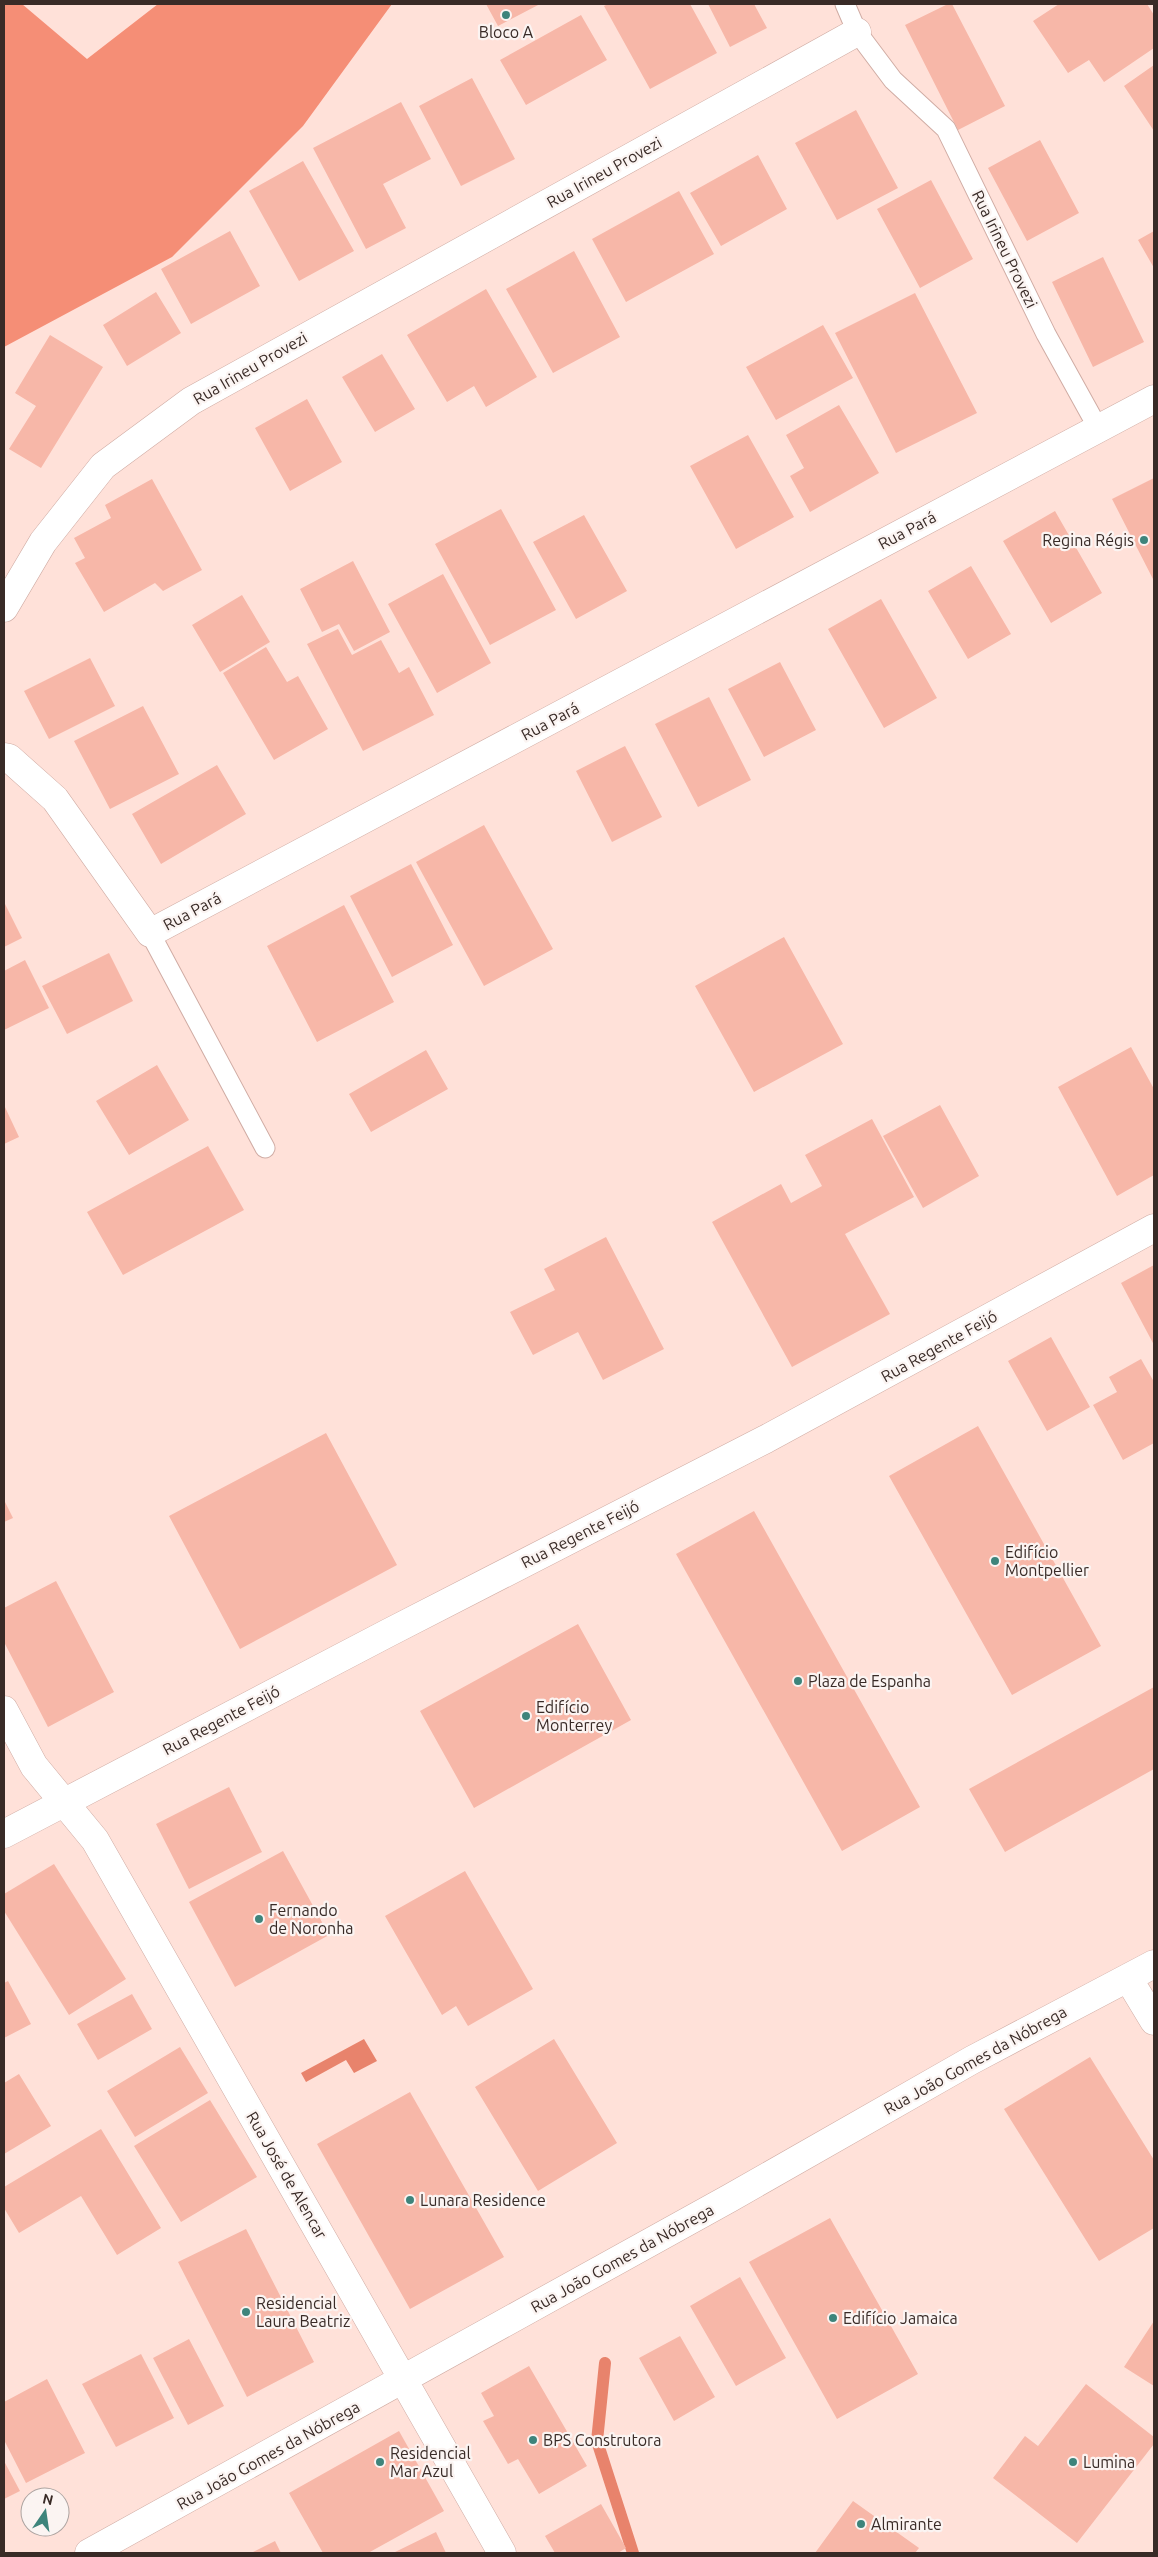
<svg xmlns="http://www.w3.org/2000/svg" width="1158" height="2557" font-family="Ubuntu,sans-serif">
	<style>
		.forest { fill: #f58e76 }
		.water { fill: #e8836c }
		.lines { fill: none; stroke-linecap: round; stroke-linejoin: round }
		.stream { stroke: #e8836c; stroke-width: 12 }
		.building { fill: #f7b7a8 }
		.lane-casing { stroke: #d0aca4; stroke-width: 21 }
		.street-casing { stroke: #d0aca4; stroke-width: 29 }
		.lane { stroke: #fff; stroke-width: 19 }
		.street { stroke: #fff; stroke-width: 28 }
		.poi-dot { fill: #3e847b; stroke: #fbf4f2; stroke-width: 2 }
		.labels { text-anchor: middle; dominant-baseline: central; stroke-width: 4.5; stroke-linejoin: round; paint-order: stroke }
		.poi-label { font-size: 16px; fill: #392b27; stroke: #fbf4f2; text-anchor: start }
		.street-label { font-size: 16px; fill: #392b27; stroke: #fbf4f2 }
	</style>
	<rect width="100%" height="100%" fill="#ffe1d9"/>
	<path class="forest" d="M4 4H22L87 59 158 4H392L303 126 172 257 4 347Z"/>
	<path class="water" d="M364 2039 377 2061 354 2073 346 2060 306 2082 301 2073Z"/>
	<g class="lines">
		<path class="stream" d="M605 2363 597 2441 633 2553"/>
	</g>
	<path class="building" d="M486 4H540L498 26Z
		M608 4H690L717 53 650 89 604 6Z
		M708 4H754L767 28 730 47Z
		M948 4H952L1005 106 958 130 905 25Z
		M1059 4H1147L1154 15V48L1104 82 1089 60 1068 73 1033 21Z
		M581 15 607 60 526 105 500 60Z
		M1154 65V131L1124 86Z
		M472 78 515 159 461 186 419 106Z
		M401 102 431 159 383 184 406 228 366 249 313 148Z
		M856 110 898 188 837 220 795 143Z
		M1040 140 1079 213 1027 241 988 168Z
		M758 155 787 209 721 246 690 193Z
		M303 161 354 251 299 281 249 191Z
		M931 180 973 259 920 288 877 209Z
		M679 191 714 254 626 302 592 239Z
		M230 231 260 286 191 324 161 269Z
		M1154 231V268L1138 240Z
		M574 251 620 337 553 373 506 289Z
		M1103 257 1144 342 1093 367 1052 282Z
		M486 289 537 377 486 407 474 386 447 402 407 335Z
		M156 292 181 333 127 366 103 325Z
		M915 293 977 413 896 453 835 333Z
		M823 325 853 378 776 420 746 367Z
		M50 335 103 367 41 468 9 449 36 406 15 393Z
		M382 354 415 409 375 432 342 377Z
		M307 399 342 462 290 491 255 428Z
		M839 405 879 473 810 512 790 476 804 468 786 435Z
		M748 435 794 517 736 549 690 466Z
		M1154 478V581L1112 499Z
		M152 479 202 570 163 591 155 583 104 612 75 563 85 558 74 538 111 518 105 505Z
		M501 509 556 610 490 645 435 544Z
		M1055 511 1102 593 1051 623 1003 541Z
		M584 515 627 591 576 619 533 542Z
		M353 561 390 632 354 651 339 624 322 632 300 589Z
		M971 566 1011 634 968 659 928 591Z
		M443 574 491 663 437 693 388 604Z
		M242 595 270 642 220 672 192 625Z
		M881 599 937 698 884 728 828 629Z
		M338 629 352 655 381 640 399 673 409 667 434 715 363 751 307 644Z
		M266 647 287 682 298 676 328 729 274 760 223 673Z
		M90 658 115 706 49 739 24 691Z
		M780 662 816 730 764 757 728 689Z
		M709 697 751 780 698 807 655 724Z
		M143 706 179 774 110 809 74 741Z
		M625 746 662 817 612 842 576 771Z
		M217 765 246 814 161 864 132 814Z
		M484 825 553 949 484 986 416 862Z
		M411 864 453 945 392 977 350 896Z
		M4 902 22 938 4 947Z
		M344 905 394 1002 317 1042 267 946Z
		M784 937 843 1044 754 1092 695 986Z
		M109 953 133 1001 67 1034 42 986Z
		M25 960 49 1008 4 1030V971Z
		M1131 1047 1154 1089V1175L1117 1196 1058 1087Z
		M426 1050 448 1089 371 1132 349 1094Z
		M157 1065 189 1120 129 1155 96 1101Z
		M4 1105 19 1137 4 1144Z
		M940 1105 979 1176 923 1208 883 1136Z
		M872 1119 914 1197 845 1234 890 1314 792 1367 712 1222 781 1184 791 1203 822 1186 805 1155Z
		M208 1146 244 1210 123 1275 87 1212Z
		M606 1237 664 1349 603 1380 578 1332 533 1355 510 1312 555 1290 544 1269Z
		M1154 1265V1345L1121 1283Z
		M1051 1337 1090 1407 1047 1431 1008 1361Z
		M1141 1359 1154 1382V1443L1123 1460 1093 1405 1117 1392 1109 1377Z
		M978 1426 1101 1646 1012 1695 889 1476Z
		M326 1433 397 1565 240 1649 169 1516Z
		M4 1500 13 1518 4 1522Z
		M754 1511 920 1807 842 1851 676 1554Z
		M56 1581 114 1692 48 1727 4 1642V1608Z
		M578 1624 631 1720 474 1808 420 1711Z
		M1154 1687V1769L1005 1852 969 1789Z
		M229 1787 262 1852 189 1889 156 1824Z
		M283 1851 329 1935 235 1987 189 1902Z
		M54 1864 126 1979 69 2015 4 1911V1894Z
		M465 1871 533 1989 468 2026 456 2006 442 2015 385 1916Z
		M8 1981 31 2024 4 2038V1983Z
		M132 1994 152 2029 98 2060 77 2024Z
		M554 2039 617 2143 538 2191 475 2087Z
		M180 2047 208 2093 135 2137 107 2091Z
		M1090 2057 1154 2160V2228L1099 2261 1004 2109Z
		M19 2074 51 2126 4 2154V2083Z
		M410 2092 504 2257 410 2309 317 2144Z
		M210 2100 257 2177 181 2222 134 2146Z
		M101 2129 161 2228 117 2255 81 2196 19 2233 4 2208V2187Z
		M830 2218 918 2374 837 2419 749 2262Z
		M246 2229 314 2362 247 2397 178 2262Z
		M740 2277 786 2358 736 2386 690 2306Z
		M1154 2321V2386L1124 2367Z
		M680 2336 715 2397 674 2421 639 2358Z
		M189 2339 224 2406 188 2425 153 2358Z
		M141 2354 174 2418 116 2447 82 2384Z
		M529 2366 587 2466 539 2494 518 2459 508 2464 483 2421 494 2416 481 2393Z
		M47 2379 85 2453 26 2483 4 2440V2402Z
		M1086 2384 1154 2437V2444L1077 2543 993 2478 1025 2436 1038 2446Z
		M399 2431 444 2511 368 2553H323L289 2493Z
		M4 2461 20 2491 4 2499Z
		M853 2501 919 2548 915 2553H815Z
		M601 2504 626 2548 618 2553H555L545 2536Z
		M436 2532 446 2553H393Z
		M275 2541 281 2553H251Z"/>
	<g class="lines">
		<g class="lane-casing">
			<path id="lane" d="M845 4 857 32 893 80 946 129 1046 334 1098 428
				M150 933 265 1148"/>
		</g>
		<g class="street-casing">
			<path id="street" d="M4 608 43 542 103 466 191 401 857 32
				M4 757 9 758 55 799 150 933 1154 399
				M4 1710 34 1766 95 1840 502 2553
				M4 1834 388 1633 766 1439 1154 1228
				M1128 1978 1154 2021
				M89 2553 730 2198 972 2060 1154 1964"/>
		</g>
		<use href="#lane" class="lane"/>
		<use href="#street" class="street"/>
	</g>
	<g class="poi-dot">
		<circle cx="506" cy="15" r="5"/>
		<circle cx="1144" cy="540" r="5"/>
		<circle cx="995" cy="1561" r="5"/>
		<circle cx="798" cy="1681" r="5"/>
		<circle cx="526" cy="1716" r="5"/>
		<circle cx="259" cy="1919" r="5"/>
		<circle cx="410" cy="2200" r="5"/>
		<circle cx="246" cy="2312" r="5"/>
		<circle cx="833" cy="2318" r="5"/>
		<circle cx="533" cy="2440" r="5"/>
		<circle cx="380" cy="2462" r="5"/>
		<circle cx="1073" cy="2462" r="5"/>
		<circle cx="861" cy="2524" r="5"/>
	</g>
	<g class="labels">
		<g class="poi-label">
			<text x="506" y="32" text-anchor="middle">Bloco A</text>
			<text x="1134" y="540" text-anchor="end">Regina Régis</text>
			<text x="1005" y="1552">Edifício<tspan x="1005" dy="18">Montpellier</tspan></text>
			<text x="808" y="1681">Plaza de Espanha</text>
			<text x="536" y="1707">Edifício<tspan x="536" dy="18">Monterrey</tspan></text>
			<text x="269" y="1910">Fernando<tspan x="269" dy="18">de Noronha</tspan></text>
			<text x="420" y="2200">Lunara Residence</text>
			<text x="256" y="2303">Residencial<tspan x="256" dy="18">Laura Beatriz</tspan></text>
			<text x="843" y="2318">Edifício Jamaica</text>
			<text x="543" y="2440">BPS Construtora</text>
			<text x="390" y="2453">Residencial<tspan x="390" dy="18">Mar Azul</tspan></text>
			<text x="1083" y="2462">Lumina</text>
			<text x="871" y="2524">Almirante</text>
		</g>
		<g class="street-label">
			<text transform="translate(604 172) rotate(-29)">Rua Irineu Provezi</text>
			<text transform="translate(1005 249) rotate(64)">Rua Irineu Provezi</text>
			<text transform="translate(250 368) rotate(-30)">Rua Irineu Provezi</text>
			<text transform="translate(907 530) rotate(-28)">Rua Pará</text>
			<text transform="translate(550 721) rotate(-28)">Rua Pará</text>
			<text transform="translate(192 911) rotate(-28)">Rua Pará</text>
			<text transform="translate(939 1346) rotate(-29)">Rua Regente Feijó</text>
			<text transform="translate(580 1534) rotate(-27)">Rua Regente Feijó</text>
			<text transform="translate(221 1720) rotate(-28)">Rua Regente Feijó</text>
			<text transform="translate(975 2060) rotate(-29)">Rua João Gomes da Nóbrega</text>
			<text transform="translate(287 2175) rotate(60)">Rua José de Alencar</text>
			<text transform="translate(622 2258) rotate(-29)">Rua João Gomes da Nóbrega</text>
			<text transform="translate(268 2455) rotate(-29)">Rua João Gomes da Nóbrega</text>
		</g>
	</g>
	<rect width="1158" height="2557" fill="none" stroke="#392b27" stroke-width="10"/>
	<g transform="translate(45 2512) rotate(13)"><circle r="24" fill="#fbf4f2" stroke="#ada4a1"/>
	<path d="M0-4L9 19L0 12L-9 19Z" fill="#3e847b"/>
	<text y="-8" font-size="14" font-weight="bold" text-anchor="middle" fill="#392b27">N</text>
	</g>
</svg>
